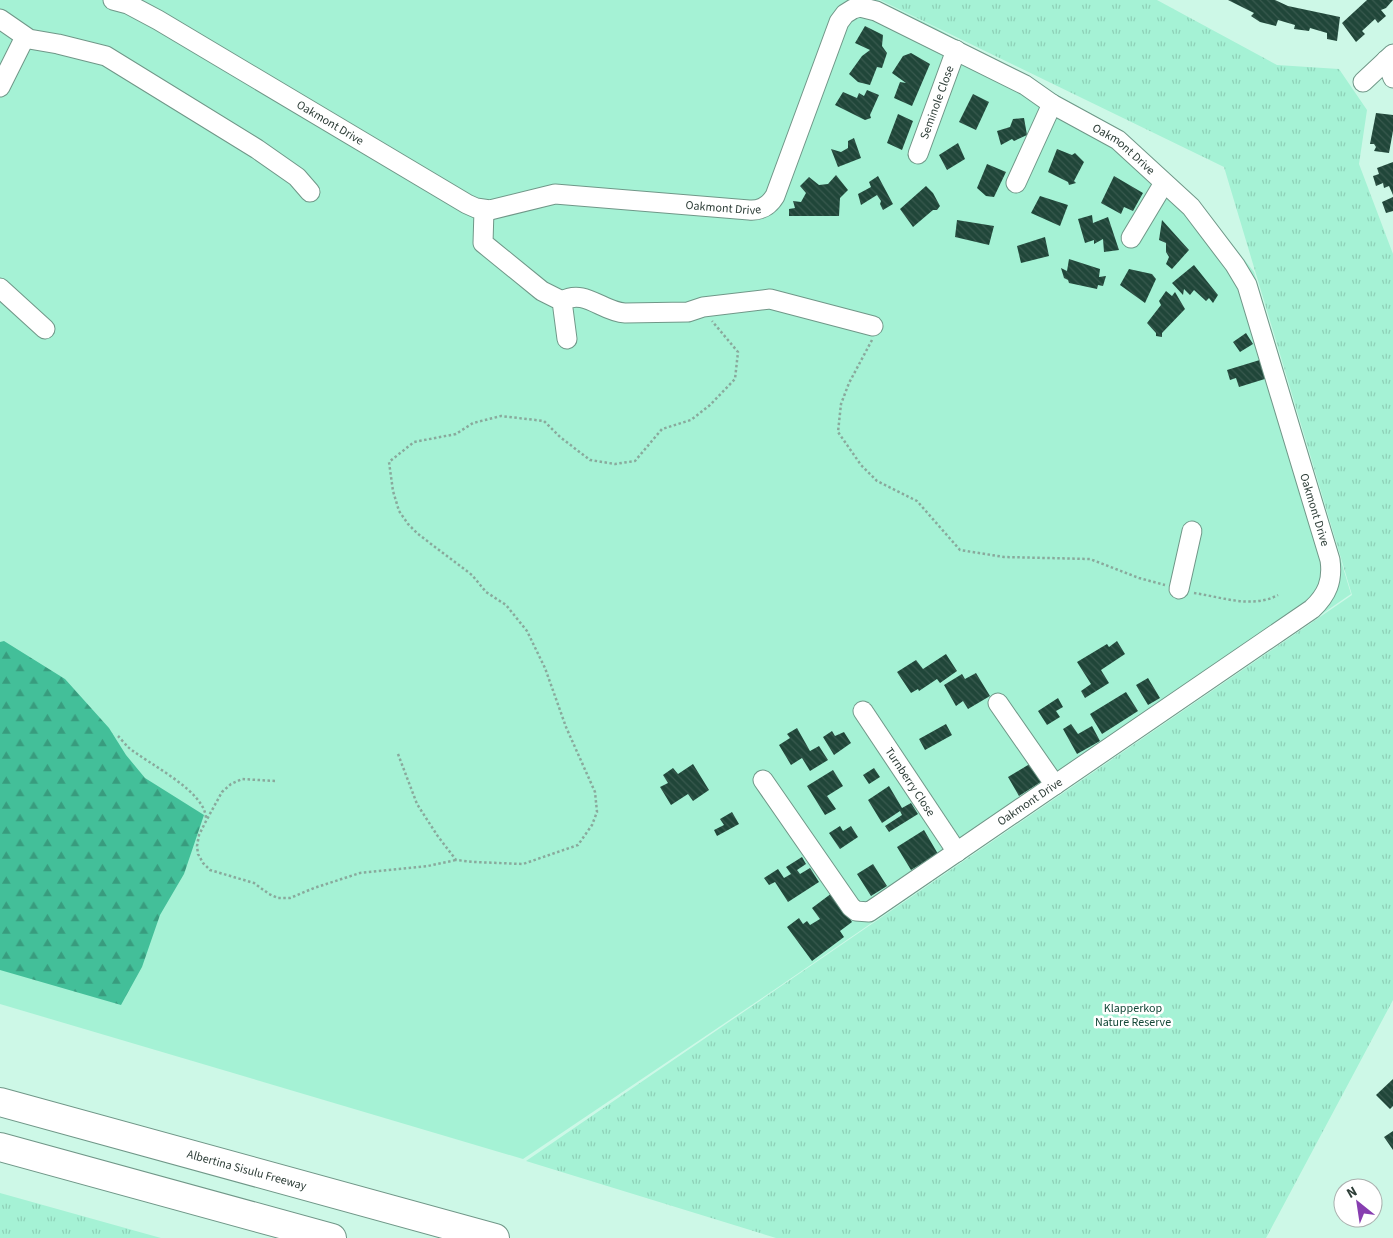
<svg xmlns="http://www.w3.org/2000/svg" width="1393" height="1238" font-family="'Source Sans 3',sans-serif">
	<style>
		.grass { fill: #a5f2d5 }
		.forest { fill: url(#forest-firs) }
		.park { fill: url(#park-tufts) }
		.building { fill: url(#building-back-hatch) }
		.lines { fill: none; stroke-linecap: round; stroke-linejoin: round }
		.minor-casing { stroke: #709788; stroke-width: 21 }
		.highway-casing { stroke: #709788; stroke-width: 30 }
		.path { stroke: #89a99c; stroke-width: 2.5; stroke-dasharray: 2.5 2.5; stroke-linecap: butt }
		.minor { stroke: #fff; stroke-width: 19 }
		.highway { stroke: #fff; stroke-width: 28 }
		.labels { text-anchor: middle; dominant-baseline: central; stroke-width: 5; stroke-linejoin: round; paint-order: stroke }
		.street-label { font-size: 12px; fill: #2d3d37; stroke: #fff }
		.park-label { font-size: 12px; fill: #154939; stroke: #fff }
	</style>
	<defs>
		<pattern id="forest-firs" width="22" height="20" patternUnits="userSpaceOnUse" patternTransform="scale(1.25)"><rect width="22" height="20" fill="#43bf99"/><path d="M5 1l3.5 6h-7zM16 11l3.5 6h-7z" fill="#389c7e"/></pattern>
		<pattern id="park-tufts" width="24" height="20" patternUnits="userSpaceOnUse" patternTransform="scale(1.25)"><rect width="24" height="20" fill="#a5f2d5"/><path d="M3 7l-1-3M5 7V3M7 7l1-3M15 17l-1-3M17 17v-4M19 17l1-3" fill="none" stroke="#8ed0b7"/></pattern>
		<pattern id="building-back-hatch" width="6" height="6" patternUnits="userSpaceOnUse" patternTransform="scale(1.25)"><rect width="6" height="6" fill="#204639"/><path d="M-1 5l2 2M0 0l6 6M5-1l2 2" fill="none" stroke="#38594e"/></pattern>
	</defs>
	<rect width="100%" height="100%" fill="#cdf8e7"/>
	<path class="grass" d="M0 0H878L936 28 1121 130 1195 197 1254 272 1351 594 771 992 523 1159 0 1004Z"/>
	<path class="forest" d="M4 641 65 679 109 728 126 755 145 778 204 815 184 874 160 915 142 967 121 1005 0 970V642Z"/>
	<path class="park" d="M880 0H1157L1277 65 1339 69 1367 110 1359 164 1393 254V1000L1266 1238H776L526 1161 1352 595 1224 167Z
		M0 1193 161 1238H0Z"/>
	<path class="building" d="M1228 0H1275L1288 6 1340 17 1337 41 1327 39V33L1310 28 1309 31 1294 29 1295 25 1278 20 1276 26 1260 22 1251 16 1254 13Z
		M1367 0H1393L1386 8 1381 10 1386 16 1378 23 1375 19 1362 31 1365 34 1356 42 1342 23Z
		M865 26 883 35 882 46 887 53 882 68 877 67 870 85 858 82 849 74 862 56 870 50 855 43Z
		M911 53 930 64 912 106 894 98 900 82 906 83 892 73 903 56Z
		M867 90 879 95 870 115 871 118 865 120 835 105 843 92 857 98 859 93 864 96Z
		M973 94 989 102 976 130 959 122Z
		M1376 113 1393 115V131L1389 153 1374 151 1376 147 1374 144H1370Z
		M898 114 913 121 902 150 887 143Z
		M1024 118 1027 135 1014 141 1012 139 1001 145 997 131 1010 127 1013 119Z
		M854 138 861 158 838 167 831 149 841 152 848 148V141Z
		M958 143 965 159 947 170 939 155Z
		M1057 149 1072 155 1075 153 1084 162 1074 181 1076 183 1069 185 1068 182 1048 172Z
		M1393 162V195L1389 186 1384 188 1383 183 1376 186 1373 176 1379 174 1377 168Z
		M987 164 1006 172 994 197 986 196 977 188Z
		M836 175 848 190 840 198 839 216H789V209L795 208 793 201 801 202 806 193 800 186 809 177 819 185 828 184Z
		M878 176 893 204 883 210 880 204 881 201 877 195 861 205 858 194 871 187 869 182Z
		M1114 176 1143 193 1133 211 1124 207 1121 214 1101 203Z
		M926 186 933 193 940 206 937 210H933L913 227 900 209Z
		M1040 196 1068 205 1060 226 1031 213Z
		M1393 197V211L1386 213 1382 202Z
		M1092 215 1093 223 1108 217 1119 250 1104 252 1103 239 1094 244V240L1085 243 1078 219Z
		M957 220 994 226 989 245 955 237Z
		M1162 220 1189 250 1172 269 1166 264 1169 257 1166 252V243L1159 240Z
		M1045 237 1049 256 1021 263 1017 246Z
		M1069 259 1100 269 1099 277 1106 276 1103 286 1098 285 1097 289 1069 283 1068 280 1064 278 1061 268 1067 271Z
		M1194 265 1218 295 1213 303 1209 298 1206 301 1194 290 1190 295 1184 289 1183 295 1172 283Z
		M1129 269 1152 274 1156 279 1145 303 1120 285Z
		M1166 291 1172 296 1175 292 1185 309 1162 333V337L1156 336V333L1147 323 1161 305 1159 301Z
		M1246 333 1253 344 1240 352 1233 342Z
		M1263 359 1268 378 1239 387 1236 378 1230 380 1227 370Z
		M1117 641 1125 654 1101 670 1109 683 1085 698 1081 691 1091 684 1077 662 1107 644 1109 647Z
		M946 654 957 671 940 683 937 679 919 691 918 689 911 693 897 672 916 660 923 669Z
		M976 673 990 696 968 709 963 701 956 706 944 685 962 674 965 679Z
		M1148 678 1160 698 1148 705 1136 685Z
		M1126 692 1138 711 1102 734 1090 714Z
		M1058 698 1063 707 1056 711 1060 717 1047 725 1038 711Z
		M946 724 952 735 925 750 919 739Z
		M1071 724 1078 734 1092 726 1100 741 1077 754 1063 729Z
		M797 728 810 751 819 746 828 760 810 771 802 758 791 765 779 745 790 738 787 734Z
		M832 731 835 736 844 732 851 743 834 755 823 737Z
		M1033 762 1044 780 1019 796 1008 777Z
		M693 764 709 790 693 801 688 794 671 805 660 787 668 783 663 775 673 768 678 774Z
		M874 768 880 777 869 784 863 775Z
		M833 770 843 786 827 796 836 809 825 815 807 786Z
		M889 786 902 808 911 803 918 814 889 832 885 826 902 815 900 811 882 823 868 800Z
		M732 812 739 824 717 836 714 830 724 825 720 819Z
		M840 826 843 831 851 826 858 837 840 849 829 833Z
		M924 830 938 854 911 870 897 847Z
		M802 857 806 864 797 870 800 874 810 868 819 882 788 902 775 882 769 885 764 878 778 869 784 878 791 874 786 867Z
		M873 864 887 886 871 896 857 874Z
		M832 893 852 922 840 931 844 937 812 961 787 927 799 918 803 924 807 921 810 925 820 919 812 908Z
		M1393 1079V1106L1390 1109 1376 1095Z
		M1393 1131V1150L1384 1137Z"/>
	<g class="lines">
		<g class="minor-casing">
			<g id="minor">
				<path id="s1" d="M113 0 128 4 158 20 467 204 476 208 490 210 555 194 749 210C760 211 769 206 775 196L839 22 845 14 853 9 860 7 876 11 1025 85 1052 104 1118 140 1191 207 1235 265 1247 285 1330 560C1333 581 1327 595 1312 609L869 912 856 911 851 907 763 780"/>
				<path d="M0 19 29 39 58 44 106 56 257 149 297 177 310 192"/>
				<path d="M1386 60 1393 78"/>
				<path d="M1363 82 1393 54"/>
				<path d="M0 87 25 37"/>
				<path id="s2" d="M918 154 956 50"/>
				<path d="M1016 183 1052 104"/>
				<path d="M484 210 483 243 542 291 562 301 567 339"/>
				<path d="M1131 238 1164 183"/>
				<path d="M0 288 45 329"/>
				<path d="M562 301C585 288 602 312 625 313L688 312 703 307 770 299 873 326"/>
				<path d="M1179 589 1192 531"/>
				<path d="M998 703 1055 785"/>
				<path id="s3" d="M863 711 957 852"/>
			</g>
		</g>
		<g class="highway-casing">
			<g id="highway">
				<path id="s4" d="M0 1102 495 1238"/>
				<path d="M0 1147 332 1238"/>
			</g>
		</g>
		<path class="path" d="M872 340 849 383 841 404 838 432 861 465 877 481 917 501 960 550 1004 557 1090 559 1139 578 1165 585
			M1194 593C1222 597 1252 609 1278 595
			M118 736C121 739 125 744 128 747 148 764 206 791 206 819
			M398 754 417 804 437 835 456 860 474 862 523 864 578 845 592 825 597 812 595 792 566 727 545 668 527 631 506 605 486 592 472 575 418 534 408 524 399 511 393 491 389 462 414 442 456 434 473 423 501 416 544 421 560 437 590 460 615 464 635 461 662 429 691 420 710 405 735 379 738 352 712 321
			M275 781 242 779 231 784 222 792 206 821 199 835 197 846 198 854 203 863 210 870 254 883 269 894 278 898H290L314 888 360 873 428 866 456 860"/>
		<use href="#minor" class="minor"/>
		<use href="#highway" class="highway"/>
	</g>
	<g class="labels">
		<g class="street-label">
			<text stroke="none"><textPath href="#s2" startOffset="55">Seminole Close</textPath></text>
			<text stroke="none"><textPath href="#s1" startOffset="250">Oakmont Drive</textPath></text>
			<text stroke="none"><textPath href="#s1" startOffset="1239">Oakmont Drive</textPath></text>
			<text stroke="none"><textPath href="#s1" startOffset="669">Oakmont Drive</textPath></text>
			<text stroke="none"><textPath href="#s1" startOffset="1659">Oakmont Drive</textPath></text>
			<text stroke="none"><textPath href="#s3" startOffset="85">Turnberry Close</textPath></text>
			<text transform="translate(1030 802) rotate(-34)">Oakmont Drive</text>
			<text stroke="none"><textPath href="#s4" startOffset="256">Albertina Sisulu Freeway</textPath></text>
		</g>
		<g class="park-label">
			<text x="1133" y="1008">Klapperkop<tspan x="1133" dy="14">Nature Reserve</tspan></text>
		</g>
	</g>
	<g transform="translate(1358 1203) rotate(330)"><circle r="24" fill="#ffffff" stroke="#abb1af"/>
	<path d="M0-4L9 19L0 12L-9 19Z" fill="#873eb0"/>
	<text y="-8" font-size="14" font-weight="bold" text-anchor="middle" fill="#2d3d37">N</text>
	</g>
</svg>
